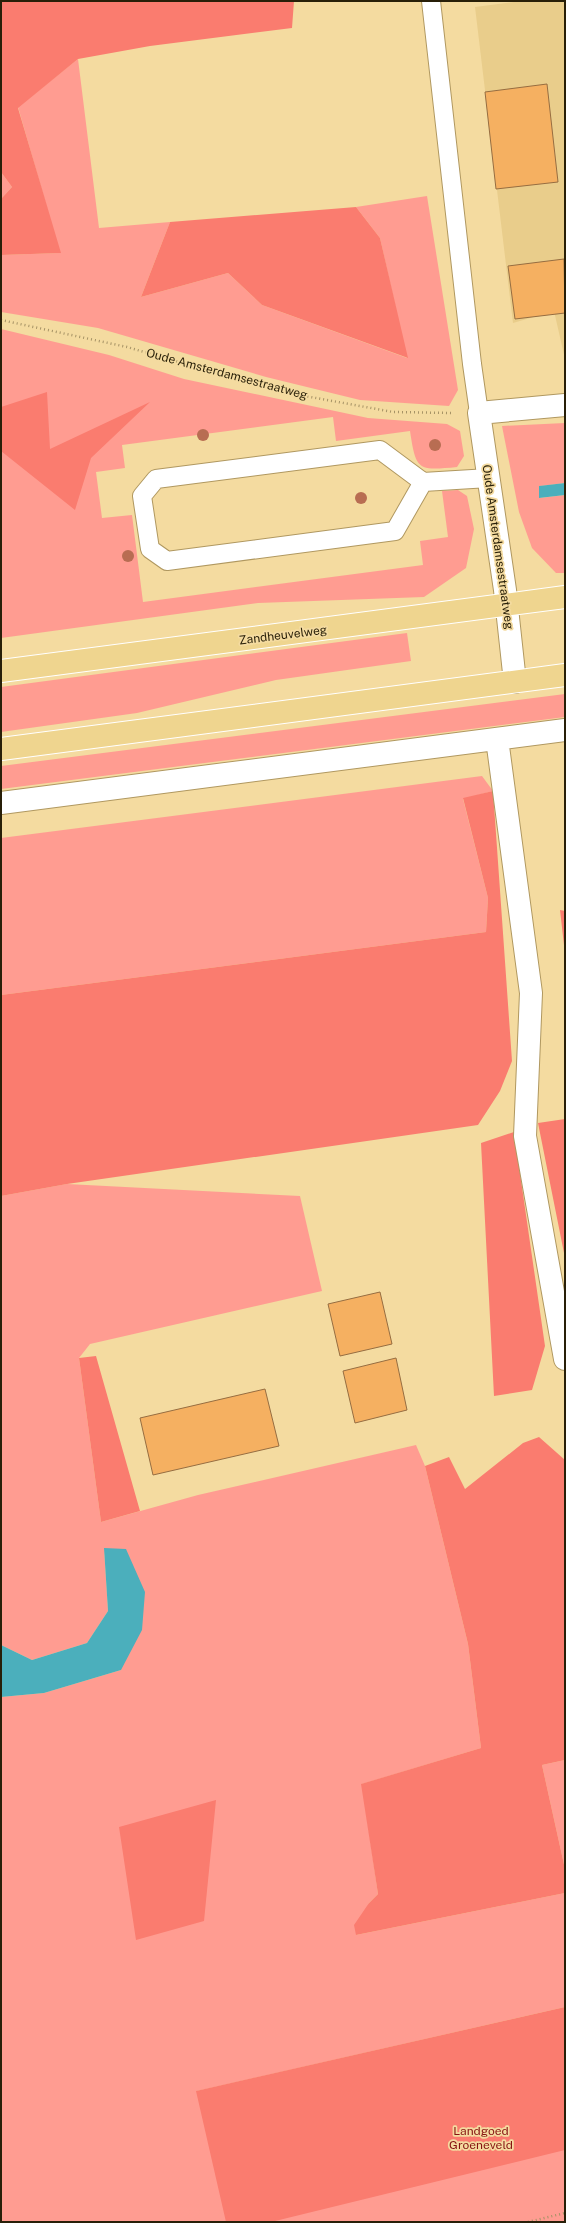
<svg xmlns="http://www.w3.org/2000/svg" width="566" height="2223" font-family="'Public Sans',sans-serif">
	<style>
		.built { fill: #e9cd8b }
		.green { fill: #ff9c91 }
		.forest { fill: #fa7c6f }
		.water { fill: #4bafbc }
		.building { fill: #f5b061; stroke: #966d41 }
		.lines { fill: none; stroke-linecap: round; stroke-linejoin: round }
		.lane-casing { stroke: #b09860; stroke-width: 20 }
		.street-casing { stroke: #b09860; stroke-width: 24 }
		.primary-casing { stroke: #fff; stroke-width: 24 }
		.path { stroke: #a59265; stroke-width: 2.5; stroke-dasharray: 1 3; stroke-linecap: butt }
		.lane { stroke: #fff; stroke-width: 18 }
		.street { stroke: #fff; stroke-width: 22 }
		.primary { stroke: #efd58f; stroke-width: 22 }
		.tree { fill: #b86d52 }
		.labels { text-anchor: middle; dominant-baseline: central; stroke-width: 3.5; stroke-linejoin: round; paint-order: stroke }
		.street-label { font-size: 12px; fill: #281f08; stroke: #f4dba0 }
		.park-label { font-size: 12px; fill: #861312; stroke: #f4dba0 }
	</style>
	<rect width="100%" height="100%" fill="#f4dba0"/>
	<path class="built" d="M522 1H565V359L554 311 513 323 475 7Z"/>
	<path class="green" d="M78 59 99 228 170 222 141 297 228 273 262 305 407 358 380 238 356 207 427 196 458 390 449 406 360 400 266 377 98 328 1 312V255L60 253 18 107Z
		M1 172 12 187 1 199Z
		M1 329 109 355 184 379 368 418 447 424 460 431 464 456 457 467C417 471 416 470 410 431L336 441 333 417 122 445 125 468 96 472 102 518 132 515 143 602 423 565 420 541 448 537 442 491 458 490 467 496 474 529 466 568 424 597 258 603 1 638Z
		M565 423V483L540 486V498L565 495V573H556L532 548 519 512 502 426Z
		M407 633 411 661 276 680 137 713 1 732V687Z
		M565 694V717L1 789V766Z
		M482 776 493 791 463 799 488 898 486 932 1 995V838Z
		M67 1184 300 1196 322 1291 90 1344 79 1358 101 1522 198 1495 416 1445 425 1466 468 1644 481 1748 362 1784 378 1894 369 1903 356 1935 565 1893V2007L197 2091 204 2122 565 2032V2222H1V1697L44 1693 121 1670 104 1548 108 1611 87 1643 32 1660 1 1645V1196Z
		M565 1760V1869L542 1765Z"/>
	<path class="forest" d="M1 1H294L292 28 150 46 78 59 18 108 61 253 1 255V199L12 187 1 172Z
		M356 207 380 238 408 358 262 305 228 273 141 297 170 222Z
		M47 392 50 449 150 402 91 458 75 510 1 451V407Z
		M493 791 512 1061 500 1091 478 1125 67 1184 1 1196V995L486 932 488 898 463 798Z
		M560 910 565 911V954Z
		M565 1119V1258L538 1123Z
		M514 1132 545 1346 532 1390 494 1396 481 1143Z
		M96 1356 140 1511 101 1522 79 1358Z
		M539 1437 565 1460V1760L542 1765 565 1869V1893L356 1935 354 1925 369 1903 378 1894 361 1784 481 1748 468 1644 425 1466 449 1457 465 1489 523 1443Z
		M216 1800 204 1921 136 1940 119 1827Z
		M565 2007V2150L271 2222H226L196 2091Z"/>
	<path class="water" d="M565 483V495L539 498V486Z
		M104 1548 126 1549 145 1592 142 1630 121 1670 44 1693 1 1697V1645L32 1660 87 1643 108 1611Z"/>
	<path class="building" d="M547 84 558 182 496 189 485 92Z
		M564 259 565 313 515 319 508 266Z
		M380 1292 392 1344 340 1356 328 1304Z
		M396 1358 407 1410 355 1423 343 1371Z
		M265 1389 279 1446 153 1475 140 1418Z"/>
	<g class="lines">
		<g class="lane-casing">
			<path id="lane" d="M431 1 472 364 479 413
				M423 482 395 531 167 561 150 549 142 496 156 479 380 450 423 482 489 478"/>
		</g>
		<g class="street-casing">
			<path id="street" d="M515 682 505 590 479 413 565 405
				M497 739 531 993 525 1136 565 1359
				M1 803 565 730"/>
		</g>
		<g class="primary-casing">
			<path id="primary" d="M1 671 565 597
				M1 749 565 675"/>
		</g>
		<path class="path" d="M1 320 127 347 283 392 393 412 452 413
			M528 2222 565 2213"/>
		<use href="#lane" class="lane"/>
		<use href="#street" class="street"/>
		<use href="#primary" class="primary"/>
	</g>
	<g class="tree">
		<circle cx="203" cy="435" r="6"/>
		<circle cx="435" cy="445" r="6"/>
		<circle cx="361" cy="498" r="6"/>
		<circle cx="128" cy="556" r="6"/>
	</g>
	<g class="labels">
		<g class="street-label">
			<text transform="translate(227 374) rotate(15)">Oude Amsterdamsestraatweg</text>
			<text transform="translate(498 547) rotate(82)">Oude Amsterdamsestraatweg</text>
			<text transform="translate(283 635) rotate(-7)">Zandheuvelweg</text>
		</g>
		<g class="park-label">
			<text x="481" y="2131">Landgoed<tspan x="481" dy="14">Groeneveld</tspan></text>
		</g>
	</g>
	<rect width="566" height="2223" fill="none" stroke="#281f08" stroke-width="4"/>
</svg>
